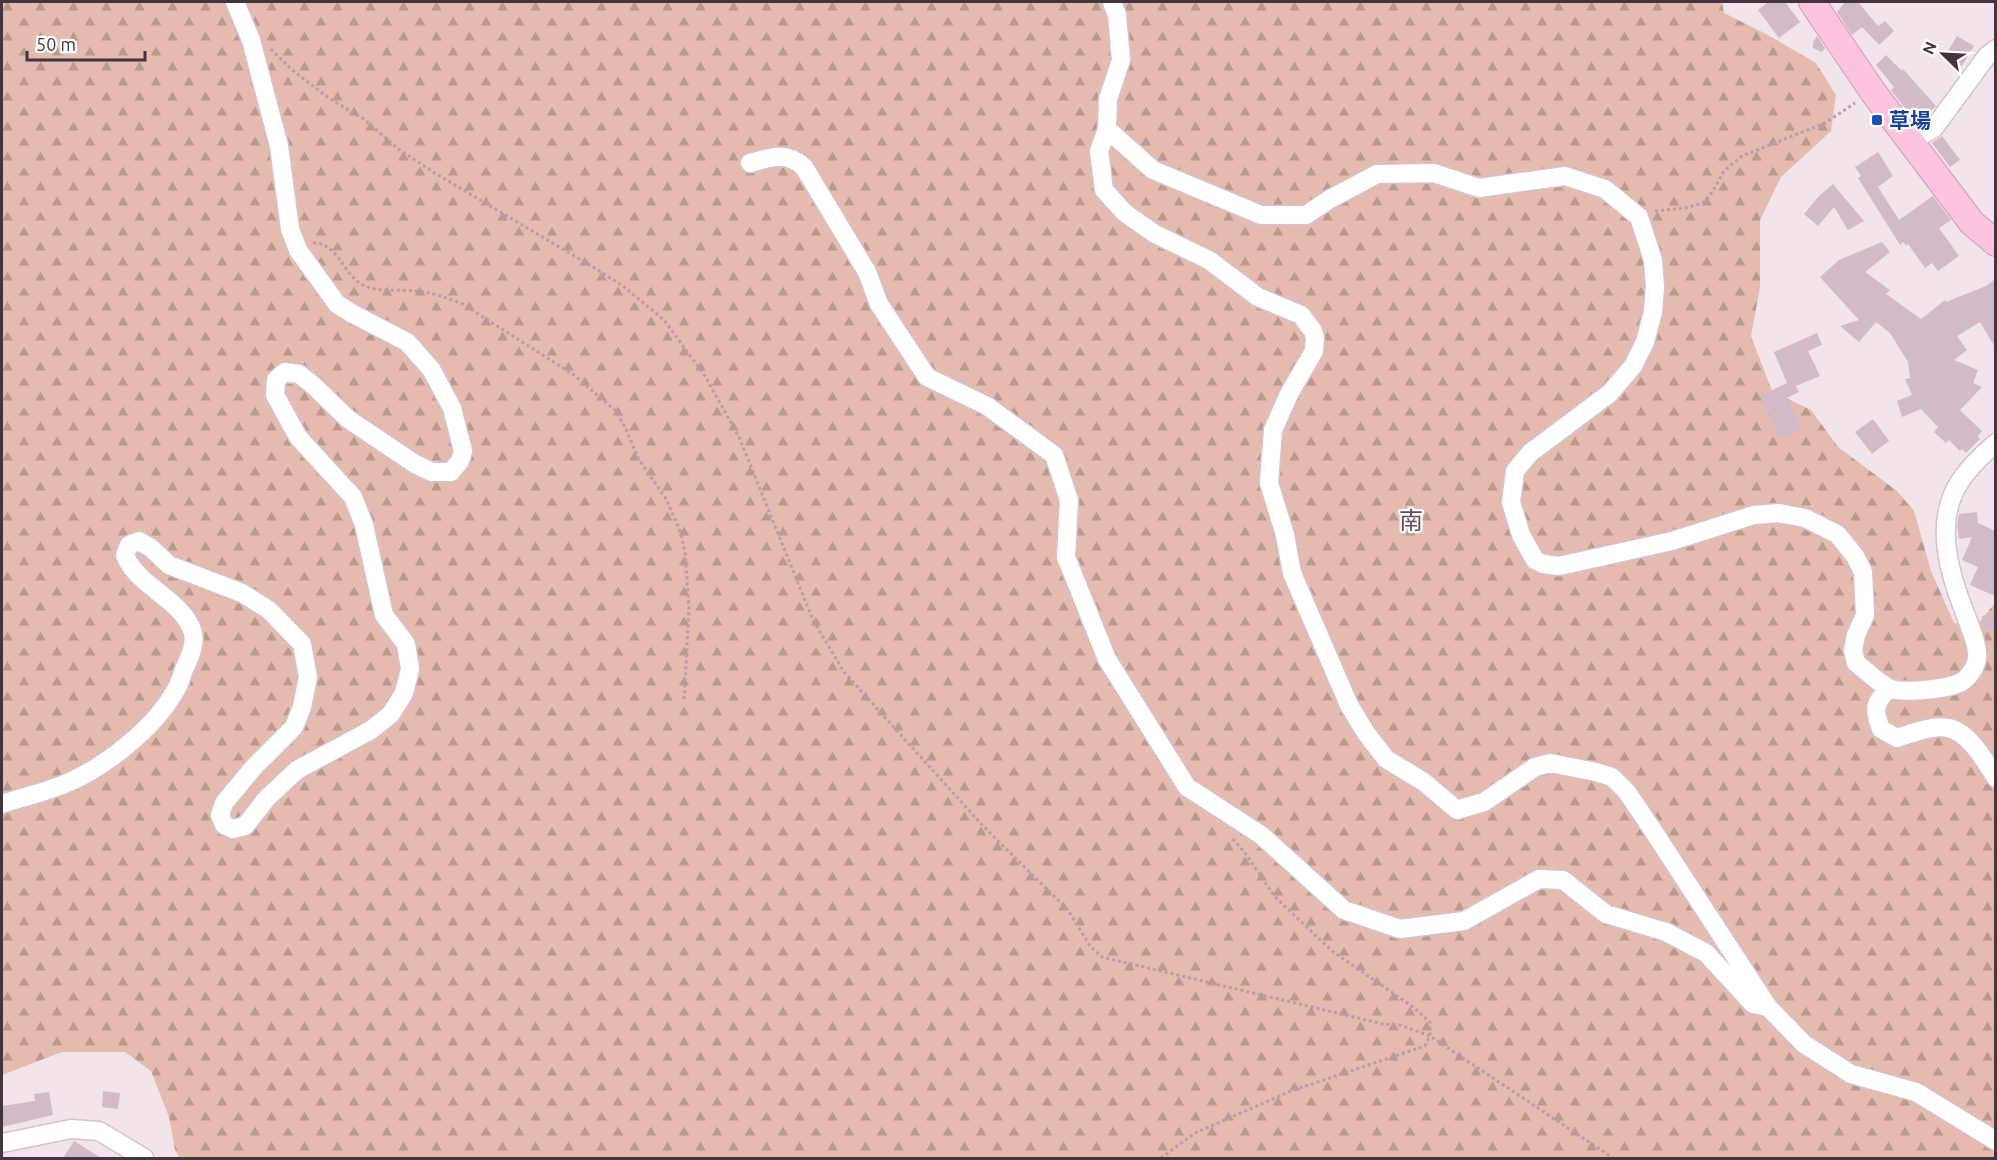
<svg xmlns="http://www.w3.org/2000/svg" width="1997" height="1160" font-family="Ubuntu,'Noto Sans JP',sans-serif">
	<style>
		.forest { fill: url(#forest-firs) }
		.building { fill: #d2bac9 }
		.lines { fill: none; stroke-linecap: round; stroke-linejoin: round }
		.street-casing { stroke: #d7c2ce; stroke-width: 21 }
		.secondary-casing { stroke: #d69ab7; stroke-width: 28 }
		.path { stroke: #bd99ae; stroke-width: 3; stroke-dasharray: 3 3; stroke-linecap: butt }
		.street { stroke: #fff; stroke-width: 18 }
		.secondary { stroke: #fcc4de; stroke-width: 26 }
		.transit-dot { fill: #1a4fb4; stroke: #fff; stroke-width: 2 }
		.labels { text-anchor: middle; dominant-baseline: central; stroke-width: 4.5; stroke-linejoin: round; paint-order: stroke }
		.transit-label { font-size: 21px; font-weight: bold; fill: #164399; stroke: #fff; text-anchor: start }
		.quarter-label { font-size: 24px; fill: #664c5c; stroke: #fff }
	</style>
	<defs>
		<pattern id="forest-firs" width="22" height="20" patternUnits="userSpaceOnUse" patternTransform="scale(1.5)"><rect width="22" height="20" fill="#e4bbae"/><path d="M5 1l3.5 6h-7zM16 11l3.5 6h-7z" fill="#ba998f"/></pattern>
	</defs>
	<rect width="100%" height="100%" fill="#f1e4eb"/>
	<path class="forest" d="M2 2H1722L1724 13 1766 34 1816 63 1836 95 1831 131 1781 177 1760 220V287L1751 336 1772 391 1811 410 1838 447 1897 491 1914 511 1931 571 1954 623 1976 626 1995 603V1158H180L175 1150 169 1117 151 1071 125 1052H62L2 1075Z"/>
	<path class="building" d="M1768 2H1785L1800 22 1779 38 1758 10Z
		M1845 2H1858L1878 26 1885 21 1894 31 1879 45 1862 27 1852 35 1837 12Z
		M1817 36 1825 48 1822 52 1813 48V42Z
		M1957 36 1974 46 1962 66 1945 56Z
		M1886 55 1901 70 1903 69 1936 106 1917 124 1891 90 1894 87 1876 65Z
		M1942 136 1960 160 1950 167 1932 143Z
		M1878 152 1893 176 1878 187 1899 220 1933 196 1951 220 1939 228 1959 256 1938 271 1932 263 1925 268 1908 244 1906 246 1903 242 1900 245 1858 178 1861 176 1855 167Z
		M1833 184 1864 221 1848 230 1834 207 1818 226 1804 214 1819 196Z
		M1882 242 1890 252 1865 272 1890 290 1886 294 1921 319 1945 300 1946 302 1986 286 1995 279V347L1980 322 1957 336 1967 350 1954 360 1978 370 1973 383 1982 387 1960 410 1982 431 1978 436 1980 439 1966 453 1962 449 1960 451 1949 440 1946 443 1934 432 1938 427 1921 409 1902 417 1897 401 1912 395 1905 379 1910 378 1908 362 1890 333 1876 322 1859 342 1840 326 1859 320 1820 277 1839 260Z
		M1817 333 1822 345 1808 351 1820 376 1796 386 1799 392 1787 398 1802 429 1780 439 1760 396 1787 383 1774 352Z
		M1873 419 1889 441 1872 454 1855 432Z
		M1977 512 1978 523 1995 531V596L1970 585 1978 567 1962 560 1972 537 1959 539 1957 526 1959 514Z
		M1995 615V629L1984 630 1982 616Z
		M103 1091 120 1093 118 1109 102 1107Z
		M49 1092 53 1115 2 1127V1106L35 1101 34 1094Z
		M74 1141 101 1158H63Z"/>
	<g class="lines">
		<g class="street-casing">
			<path id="street" d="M1112 2 1117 15 1121 60 1108 99 1107 129 1099 151 1104 190 1125 213 1155 234 1209 260 1258 297 1301 315 1313 331 1315 338 1314 351 1289 394 1273 430 1269 483 1285 535 1292 573 1349 705 1366 733 1386 759 1424 782 1457 810 1484 802 1535 767 1550 763 1596 772 1612 777 1627 792 1652 829 1768 1007 1804 1044 1851 1074 1916 1092 1996 1141
				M1107 129 1153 170 1261 215H1306L1330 199 1377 174 1434 173 1479 188 1565 176 1605 189 1639 217 1653 260 1655 287 1653 312 1645 342 1633 366 1610 393 1530 453 1515 471 1511 502 1521 535 1535 560 1543 564 1559 566 1672 541 1754 515 1779 513 1805 518 1837 534 1855 556 1863 572 1865 615 1856 635 1853 650 1856 663C1867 671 1877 682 1889 688 1901 694 1944 689 1957 684 1967 681 1977 667 1977 656 1978 643 1967 620 1963 608 1948 569 1935 521 1959 483 1968 468 1982 455 1996 443
				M1912 141 1934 128 1987 56 1996 49
				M750 163C772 157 786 151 804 167L867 272 879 304 927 377 987 406 1054 455 1069 500 1066 557 1107 659 1187 787 1261 835 1344 910 1400 929 1464 921 1539 879 1563 880 1606 914 1666 932 1706 953 1753 1004 1768 1007
				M1889 688C1874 704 1873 708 1881 729L1897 738C1913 733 1932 725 1948 728 1968 731 1986 762 1996 778
				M2 804C23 797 46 792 67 783 105 767 153 729 174 693 178 687 181 679 183 672 188 660 196 646 193 633 184 600 137 587 125 555L129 545 139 541 151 548 169 565 242 593 269 610 302 644 308 677 302 707 294 727 254 767 224 803 220 815 224 825 233 829 245 826 267 798 297 770 371 730 391 714 404 693 410 669 406 644 384 615 364 525 353 497 298 437 275 395 276 380 285 372 299 374 314 386 348 419 415 464 432 472H451L460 461 463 451 452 408 431 369 407 342 353 314 337 304 298 250 290 229 279 146 251 40 235 2
				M2 1143 71 1129 99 1131 144 1158"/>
		</g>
		<g class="secondary-casing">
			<path id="secondary" d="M1812 2 1873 92 1954 199 1972 223 1996 243"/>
		</g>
		<path class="path" d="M271 49 291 69 330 99 364 119 397 148 433 172 593 267 623 286 664 320 705 376 739 437 813 620 844 672 983 826 1068 910 1090 946 1102 957 1383 1024 1400 1025 1430 1036 1613 1158
			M1655 211 1685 208 1703 203 1713 191 1724 171 1742 156 1825 123 1855 103
			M313 243C338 243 342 272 361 284 375 293 400 289 416 291 432 292 446 298 461 303L574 375 616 411 625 427 638 458 666 499 679 528 685 551 689 608 684 702
			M1161 1158 1195 1133 1291 1091 1425 1046 1430 1036V1022L1413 1007 1332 951 1275 897 1245 853 1232 838"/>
		<use href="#street" class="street"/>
		<use href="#secondary" class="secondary"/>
	</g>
	<rect class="transit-dot" x="1871" y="114" width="12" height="12" rx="3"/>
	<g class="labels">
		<g class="transit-label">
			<text x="1889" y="120">草場</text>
		</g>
		<g class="quarter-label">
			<text x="1411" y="520">南</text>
		</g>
	</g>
	<rect width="1997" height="1160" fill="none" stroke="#43353e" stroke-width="6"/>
	<g transform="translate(1943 54) rotate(294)" stroke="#ffffff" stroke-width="4.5" paint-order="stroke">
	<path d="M0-4.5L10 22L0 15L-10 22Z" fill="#43353e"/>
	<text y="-9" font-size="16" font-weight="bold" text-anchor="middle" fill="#43353e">N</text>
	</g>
	<path d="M27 51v9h118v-9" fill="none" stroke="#43353e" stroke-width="3"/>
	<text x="36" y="51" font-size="18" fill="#43353e" stroke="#ffffff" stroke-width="4.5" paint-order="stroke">50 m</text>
</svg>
